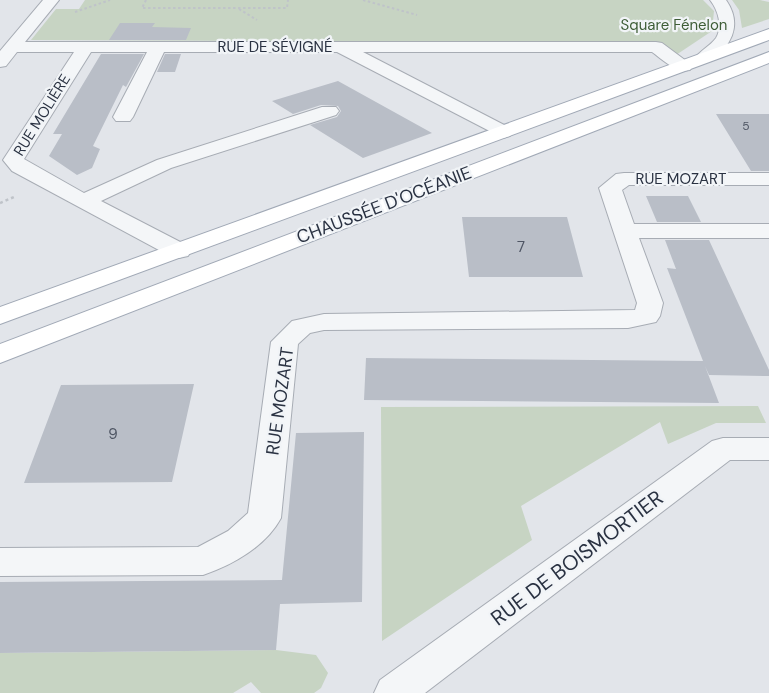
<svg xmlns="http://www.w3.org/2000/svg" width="769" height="693" font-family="'DM Sans',sans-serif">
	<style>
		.green { fill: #c7d4c3 }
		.building { fill: #b9bec7 }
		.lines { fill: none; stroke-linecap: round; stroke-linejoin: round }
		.minor-casing { stroke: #a7acb4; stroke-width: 2 }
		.major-casing { stroke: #a1a9b6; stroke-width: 2 }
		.path-far1 { stroke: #bfc3c9; stroke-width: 2; stroke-dasharray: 2.5 2.5; stroke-linecap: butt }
		.path { stroke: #bfc3c9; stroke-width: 2.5; stroke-dasharray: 3 3; stroke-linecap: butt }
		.minor { fill: #f4f6f8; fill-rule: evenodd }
		.major { fill: #fff; fill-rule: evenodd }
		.labels { text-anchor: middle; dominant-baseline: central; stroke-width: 4.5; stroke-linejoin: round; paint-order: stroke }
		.far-number-label { font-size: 12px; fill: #4e5563 }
		.far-park-label { font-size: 15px; fill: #3e5d37; stroke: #f1f4f7 }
		.far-street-label { font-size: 15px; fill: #2a3242; stroke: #f1f4f7 }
		.number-label { font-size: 15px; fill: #4e5563 }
		.street-label { font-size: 18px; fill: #2a3242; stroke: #f1f4f7 }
		.near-street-label { font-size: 21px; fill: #2a3242; stroke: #f1f4f7 }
	</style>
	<rect width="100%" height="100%" fill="#e2e5ea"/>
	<path class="green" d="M85 0H703L714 11 712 31 676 55 656 43 31 40 56 9H79Z
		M732 0H760L769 2V19L742 28 739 10Z
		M758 406 766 423H716L668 444 660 422 521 506 532 540 382 641 381 407Z
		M276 650 316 655 328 673 321 688 314 693H261L251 682 233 693H0V653Z"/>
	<path class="building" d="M120 23H155L152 27 191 28 186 40H109Z
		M101 54H144L126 87 123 85 93 146 100 149 92 168 77 175 49 156 62 134H53Z
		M165 54H181L175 72H157Z
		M338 81 432 133 363 158 310 125 337 117 341 111 338 106 321 105 293 114 272 101Z
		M716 114H769V171H751Z
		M646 196H688L701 222H657Z
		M462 217H567L583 277H469Z
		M665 240H709L769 370V376L709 375 705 366 719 403 364 400 366 358 703 361 667 268 676 269Z
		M194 384 172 482 24 483 61 385Z
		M364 432 362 602 280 604 276 650 0 653V582L282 580 296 433Z"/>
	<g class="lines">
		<g class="minor-casing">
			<path id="minor" d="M43 0H59L25 42H656L662 43 693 66 690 70C676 73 663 60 652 52H363L510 128 513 132 510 136 503 138 337 52H164L133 117 130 121H116L113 117 147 52H91L24 159 84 193 157 160 322 107H336L339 111 336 115 171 168 101 201 188 246 191 251 188 256 179 258 170 256 12 171 3 160 74 52H17L6 66 0 67V51Z
				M710 0H726C740 20 735 39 719 54 712 60 708 64 698 62L695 58C701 50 710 46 716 38 723 26 718 10 710 0Z
				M624 173H769V185H629L622 190 634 224H769V238H639L663 303 660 316 656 322 628 328 324 330 310 333 298 344 281 518C266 546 233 565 203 575L0 576V548L198 547 228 531 248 513 271 342 292 321 324 314 635 310 637 303 599 188 616 174Z
				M723 438H769V460H730L425 693H374L380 680 712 441Z"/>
		</g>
		<g class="major-casing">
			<path id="major" d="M769 29V40L0 324V307Z
				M769 52V63L0 363V344Z"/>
		</g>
		<path class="path-far1" d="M146 0 142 8H287L288 0
			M363 0 417 15
			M239 9 257 20
			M75 12 110 0"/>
		<path class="path" d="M0 203 14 197"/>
		<use href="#minor" class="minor"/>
		<use href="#major" class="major"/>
	</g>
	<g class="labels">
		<g class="far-number-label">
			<text x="746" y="126">5</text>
		</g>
		<g class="far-park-label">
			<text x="674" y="25">Square Fénelon</text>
		</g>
		<g class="far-street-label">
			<text x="275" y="47">RUE DE SÉVIGNÉ</text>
			<text transform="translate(42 115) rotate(-58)">RUE MOLIÈRE</text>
			<text x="681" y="179">RUE MOZART</text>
		</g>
		<g class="number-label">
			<text x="521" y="247">7</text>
			<text x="113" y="434">9</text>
		</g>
		<g class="street-label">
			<text transform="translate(384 205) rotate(-21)">CHAUSSÉE D'OCÉANIE</text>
			<text transform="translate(280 401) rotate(-82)">RUE MOZART</text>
		</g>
		<g class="near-street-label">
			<text transform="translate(577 558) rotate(-37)">RUE DE BOISMORTIER</text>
		</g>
	</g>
</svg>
